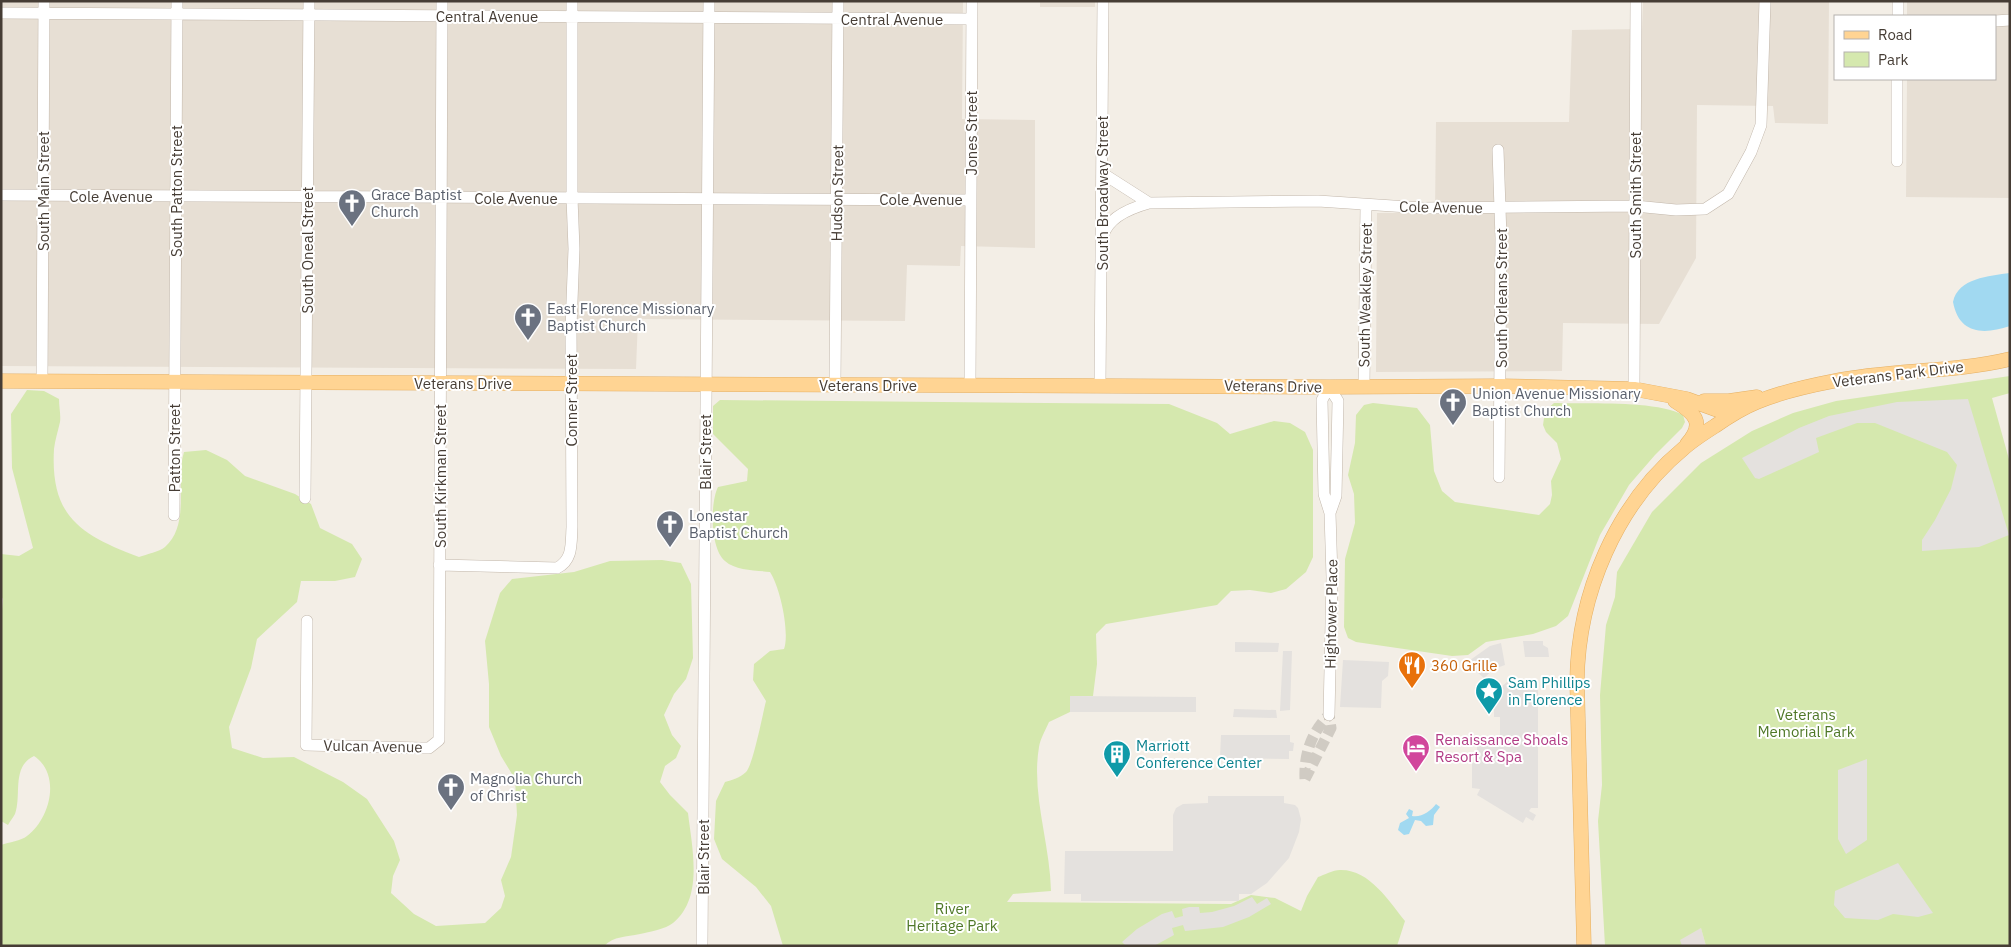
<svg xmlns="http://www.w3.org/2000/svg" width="2011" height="947" font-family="'IBM Plex Sans',sans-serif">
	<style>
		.residential { fill: #e7dfd4 }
		.industrial { fill: #e5dfdb }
		.green { fill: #d5e8ae }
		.parking { fill: #e4e1de }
		.water { fill: #a1d9f1 }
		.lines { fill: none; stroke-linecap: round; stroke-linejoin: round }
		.minor-tunnel { stroke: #d0cbc3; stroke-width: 11; stroke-dasharray: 11 5.5; stroke-linecap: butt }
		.minor-casing { stroke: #c2b7ab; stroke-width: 12 }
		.major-casing { stroke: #e5af62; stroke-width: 15 }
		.minor { stroke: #fff; stroke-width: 11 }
		.major { stroke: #ffd493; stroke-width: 14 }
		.labels { text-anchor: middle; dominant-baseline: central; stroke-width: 4; stroke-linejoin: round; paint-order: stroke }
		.street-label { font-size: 15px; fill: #463d35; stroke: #fff }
		.worship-label { font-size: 15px; fill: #5b616d; stroke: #fff; text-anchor: start }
		.food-label { font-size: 15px; fill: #c56008; stroke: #fff; text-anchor: start }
		.culture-label { font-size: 15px; fill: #0d838f; stroke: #fff; text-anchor: start }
		.park-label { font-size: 15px; fill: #4f7828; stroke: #fff }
		.hotel-label { font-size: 15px; fill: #b23c85; stroke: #fff; text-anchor: start }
	</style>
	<rect width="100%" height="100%" fill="#f3eee6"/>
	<path class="residential" d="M1 1H963L962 119 1035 120V248L961 246 960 266 907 265 905 321 638 319 636 369 1 366Z
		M1040 1H1095V7H1040Z
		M1643 1H1829L1828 124 1775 123 1773 106 1697 105 1696 258 1659 324 1563 323 1562 371 1376 372 1377 213H1435L1436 122H1569L1572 30 1642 29Z
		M1907 1H2010V198L1906 197 1907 79H1995V16H1907Z"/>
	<path class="industrial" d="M1701 928 1706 946H1638Z"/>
	<path class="green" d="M2010 376V393L1992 398 2010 463V946H1706L1701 928 1680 940 1682 946H1605L1598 821 1602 785 1600 695 1606 625 1615 597 1617 572 1652 512 1701 463 1752 431 1793 413 1836 401Z
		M27 390 44 391 59 399C59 407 61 415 60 422 58 431 55 440 54 449 50 517 81 535 139 557 147 554 159 552 165 547 191 524 175 480 184 452L206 450 227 460 245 476 295 494 311 504 320 528 352 544 362 559 355 577 335 581H301L297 602 257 639 251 668 229 727 232 748 263 758 294 757 343 782 367 799 394 841 400 860 393 876 391 893 414 914 436 926 485 923 501 908 505 896 501 880 511 857 517 815 515 779 501 756 489 727V684L485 641 500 593 512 579 574 572 610 561 662 560 681 563 691 584 693 658 686 679 674 694 664 715 672 735 681 746 676 758 665 766 660 782 670 795 688 813C692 848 704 898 673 923 666 929 649 932 640 934 626 937 614 936 604 946H1V845C9 842 21 841 27 836 51 818 61 774 34 756 11 767 22 795 15 814 13 818 10 821 8 825L1 821V621L3 599 1 596V554L19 556 33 548 12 468 11 414Z
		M720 400 1169 404 1217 423 1230 434 1274 421 1290 423 1305 432 1313 450V557L1306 572 1286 589 1271 593 1250 590 1231 591 1217 605 1106 624 1096 634 1097 664 1093 696H1070V712L1049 722C1046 729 1040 739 1039 747 1031 794 1050 843 1051 891L1013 894 1007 902 1231 904 1251 895 1275 898 1301 911 1307 896 1318 877C1324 875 1333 870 1340 870 1369 869 1389 901 1405 921L1397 946H783L771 906 756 887 722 859 714 839 716 801 725 782C732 780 740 778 746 772 753 765 763 713 766 701L753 680 754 664 770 651 784 649C790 632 780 587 770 572 755 570 736 571 725 561 710 548 710 503 718 487L747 481 748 469 713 434V406Z
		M1373 403 1417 408 1430 425 1434 471 1442 491 1455 502 1539 515 1550 504 1552 495 1551 481 1561 459 1557 443 1546 432 1543 425 1545 411 1554 403C1587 404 1656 400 1683 415L1685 422 1682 428 1655 455 1629 485 1600 535 1568 616 1556 626 1533 634 1486 642 1468 655 1452 656 1356 642 1348 638 1344 627 1345 559 1355 523 1354 494 1348 475 1355 443 1356 415 1364 405Z"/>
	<path class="parking" d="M1968 399 2009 535 1979 547 1922 551V540L1935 520 1951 489 1957 465 1947 452 1875 423H1857L1816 438 1819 452 1759 479 1755 478 1742 458 1799 428 1829 416 1897 402Z
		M1523 641H1543V645L1548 648 1549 657H1525Z
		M1235 642 1279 643 1278 652H1235Z
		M1501 643 1505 665 1494 669 1484 678 1466 663 1490 646Z
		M1283 651H1292L1290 710 1280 711Z
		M1343 660 1389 662 1388 676 1382 681 1381 708 1340 707Z
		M1517 679 1518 686 1538 683V808H1531L1529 811 1536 815 1533 821 1526 817 1523 823 1477 795 1480 789 1472 788V763L1477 762V745H1496L1500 741V717H1494V697L1499 698 1500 696 1495 692 1507 682Z
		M1070 696 1196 697V712H1070Z
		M1234 709 1276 710 1277 718 1233 717Z
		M1221 735H1290V742L1294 743 1293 751H1289V759L1220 758Z
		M1867 759V840L1846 854 1838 839V770Z
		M1208 796H1284V803L1295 805 1298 808 1301 819 1299 832 1289 858 1267 883 1251 894H1239V901H1081V894H1064L1065 851H1173V815L1176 808 1183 804 1208 803Z
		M1898 863 1933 913 1918 917 1893 914 1878 920 1845 918 1834 905 1835 891Z
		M1252 897 1257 904 1267 898 1271 904 1249 917 1223 927 1185 931 1183 925 1172 928 1174 935 1154 946H1126L1122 942 1137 929 1162 914 1172 911 1175 918 1183 916 1182 909 1189 907H1199L1200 913 1212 912 1234 906Z"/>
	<path class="water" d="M2010 273V326C1983 335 1959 334 1953 302 1958 278 1989 276 2010 273Z
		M1436 804 1440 807 1434 815 1433 825 1426 826 1421 821 1415 820 1409 834 1404 835 1398 830 1400 823 1409 818 1406 814 1409 809 1413 811 1412 816C1421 818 1431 811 1436 804Z"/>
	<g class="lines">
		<path class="minor-tunnel" d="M1305 779C1304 754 1311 733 1329 715
			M1305 779 1331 728 1329 715"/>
		<g class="minor-casing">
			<path id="minor" d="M1 13 972 19
				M1898 16V1
				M1995 21 2010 20
				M1498 150 1501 238 1499 477
				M1897 161V79
				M1102 173 1149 203 1318 201 1423 208 1635 206 1676 210 1705 209 1728 194 1751 152 1761 125 1765 1
				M1 195 971 200
				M1103 236C1108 217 1131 208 1149 203
				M42 381 44 1
				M835 385 838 1
				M970 385 972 1
				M1100 386 1103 1
				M1364 386 1366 205
				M1634 389 1636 1
				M305 498 309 1
				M174 515 177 1
				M439 565 557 568C573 560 571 544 572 527L571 327 574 249 572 198V1
				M307 621 306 745 420 748H429L439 740 442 1
				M1329 715 1332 577 1330 513 1324 494 1322 400 1329 387 1338 401 1336 496 1330 513
				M702 946 709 1"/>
		</g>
		<g class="major-casing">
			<path id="major" d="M1 381 1329 387 1500 386 1634 389 1687 399 1731 415
				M1675 401C1694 413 1706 422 1687 444
				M1704 401H1729L1757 397
				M1584 946 1577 681C1578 594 1616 504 1684 448 1693 440 1704 433 1715 426 1728 417 1742 408 1757 402 1781 392 1808 386 1834 381 1892 369 1952 373 2010 359"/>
		</g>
		<use href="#minor" class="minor"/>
		<use href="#major" class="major"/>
	</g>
	<defs>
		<g id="church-pin" transform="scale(1.4375)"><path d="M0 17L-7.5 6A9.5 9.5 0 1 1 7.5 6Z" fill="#6b7280" stroke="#fff"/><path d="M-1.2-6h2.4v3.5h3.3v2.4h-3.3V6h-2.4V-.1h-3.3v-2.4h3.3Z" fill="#fff"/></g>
		<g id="restaurant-pin" transform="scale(1.4375)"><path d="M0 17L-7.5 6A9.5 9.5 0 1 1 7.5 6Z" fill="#e8710a" stroke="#fff"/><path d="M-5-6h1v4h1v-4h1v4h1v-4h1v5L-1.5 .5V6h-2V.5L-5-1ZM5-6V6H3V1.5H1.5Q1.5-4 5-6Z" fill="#fff"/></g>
		<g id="sight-pin" transform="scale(1.4375)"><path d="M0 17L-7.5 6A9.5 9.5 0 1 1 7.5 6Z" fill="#0f9aa8" stroke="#fff"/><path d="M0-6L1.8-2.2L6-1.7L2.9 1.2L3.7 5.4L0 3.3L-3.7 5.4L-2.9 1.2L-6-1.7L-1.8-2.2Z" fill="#fff"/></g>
		<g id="hotel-pin" transform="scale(1.4375)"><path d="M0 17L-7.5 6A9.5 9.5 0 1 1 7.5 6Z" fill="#d1479c" stroke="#fff"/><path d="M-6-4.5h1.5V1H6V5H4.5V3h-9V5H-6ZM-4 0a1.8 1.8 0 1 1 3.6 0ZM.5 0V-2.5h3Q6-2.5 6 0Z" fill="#fff"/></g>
		<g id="building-pin" transform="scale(1.4375)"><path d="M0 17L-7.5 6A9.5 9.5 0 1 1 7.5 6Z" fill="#0f9aa8" stroke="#fff"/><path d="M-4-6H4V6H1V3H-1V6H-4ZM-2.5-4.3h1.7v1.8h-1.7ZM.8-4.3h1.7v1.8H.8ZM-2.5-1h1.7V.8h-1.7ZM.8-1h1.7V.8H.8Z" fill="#fff"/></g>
	</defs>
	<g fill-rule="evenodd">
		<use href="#church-pin" x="352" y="203"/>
		<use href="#church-pin" x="528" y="317"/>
		<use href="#church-pin" x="1453" y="402"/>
		<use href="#church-pin" x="670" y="524"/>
		<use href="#restaurant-pin" x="1412" y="665"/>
		<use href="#sight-pin" x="1489" y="691"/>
		<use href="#hotel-pin" x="1416" y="748"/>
		<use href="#building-pin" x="1117" y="754"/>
		<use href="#church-pin" x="451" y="787"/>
	</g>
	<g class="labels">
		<g class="street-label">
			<text x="487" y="16">Central Avenue</text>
			<text x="892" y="19">Central Avenue</text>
			<text transform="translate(971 133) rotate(-90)">Jones Street</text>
			<text transform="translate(43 191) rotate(-90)">South Main Street</text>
			<text transform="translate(176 191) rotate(-90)">South Patton Street</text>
			<text transform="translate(837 193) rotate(-89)">Hudson Street</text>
			<text transform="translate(1102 193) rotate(-90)">South Broadway Street</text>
			<text transform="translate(1635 195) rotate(-90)">South Smith Street</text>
			<text x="111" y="196">Cole Avenue</text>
			<text x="516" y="198">Cole Avenue</text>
			<text x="921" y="199">Cole Avenue</text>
			<text transform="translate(1441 207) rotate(1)">Cole Avenue</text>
			<text transform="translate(307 250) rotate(-90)">South Oneal Street</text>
			<text transform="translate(1365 295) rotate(-89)">South Weakley Street</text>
			<text transform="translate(1501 298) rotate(-90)">South Orleans Street</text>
			<text transform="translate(1898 374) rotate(-7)">Veterans Park Drive</text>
			<text x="463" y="383">Veterans Drive</text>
			<text x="868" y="385">Veterans Drive</text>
			<text transform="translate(1273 386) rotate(1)">Veterans Drive</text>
			<text transform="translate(571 400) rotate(-90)">Conner Street</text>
			<text transform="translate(174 448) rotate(-90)">Patton Street</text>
			<text transform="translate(705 452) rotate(-90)">Blair Street</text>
			<text transform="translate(440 476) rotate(-90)">South Kirkman Street</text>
			<text transform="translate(1331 614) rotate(-89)">Hightower Place</text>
			<text transform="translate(373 746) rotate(1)">Vulcan Avenue</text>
			<text transform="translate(703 857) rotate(-90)">Blair Street</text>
		</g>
		<g class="worship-label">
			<text x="371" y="194">Grace Baptist<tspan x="371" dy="17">Church</tspan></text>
			<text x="547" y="308">East Florence Missionary<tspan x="547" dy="17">Baptist Church</tspan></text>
			<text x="1472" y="393">Union Avenue Missionary<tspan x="1472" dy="17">Baptist Church</tspan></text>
			<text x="689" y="515">Lonestar<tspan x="689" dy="17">Baptist Church</tspan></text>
			<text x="470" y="778">Magnolia Church<tspan x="470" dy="17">of Christ</tspan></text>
		</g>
		<g class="food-label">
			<text x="1431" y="665">360 Grille</text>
		</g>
		<g class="culture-label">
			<text x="1508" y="682">Sam Phillips<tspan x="1508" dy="17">in Florence</tspan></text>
			<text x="1136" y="745">Marriott<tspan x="1136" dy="17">Conference Center</tspan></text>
		</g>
		<g class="park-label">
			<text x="1806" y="714">Veterans<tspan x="1806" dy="17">Memorial Park</tspan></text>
			<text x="952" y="908">River<tspan x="952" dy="17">Heritage Park</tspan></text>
		</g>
		<g class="hotel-label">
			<text x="1435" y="739">Renaissance Shoals<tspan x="1435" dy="17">Resort &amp; Spa</tspan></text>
		</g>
	</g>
	<rect width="2011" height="947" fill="none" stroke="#463d35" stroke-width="5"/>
	<rect x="1834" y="15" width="162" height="65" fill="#ffffff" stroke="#b5b1ae"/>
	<rect x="1844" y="31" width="25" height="8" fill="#ffd493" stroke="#b5b1ae"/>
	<text x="1878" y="40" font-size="15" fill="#463d35">Road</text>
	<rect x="1844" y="52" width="25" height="15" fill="#d5e8ae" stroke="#b5b1ae"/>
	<text x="1878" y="65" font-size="15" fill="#463d35">Park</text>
</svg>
